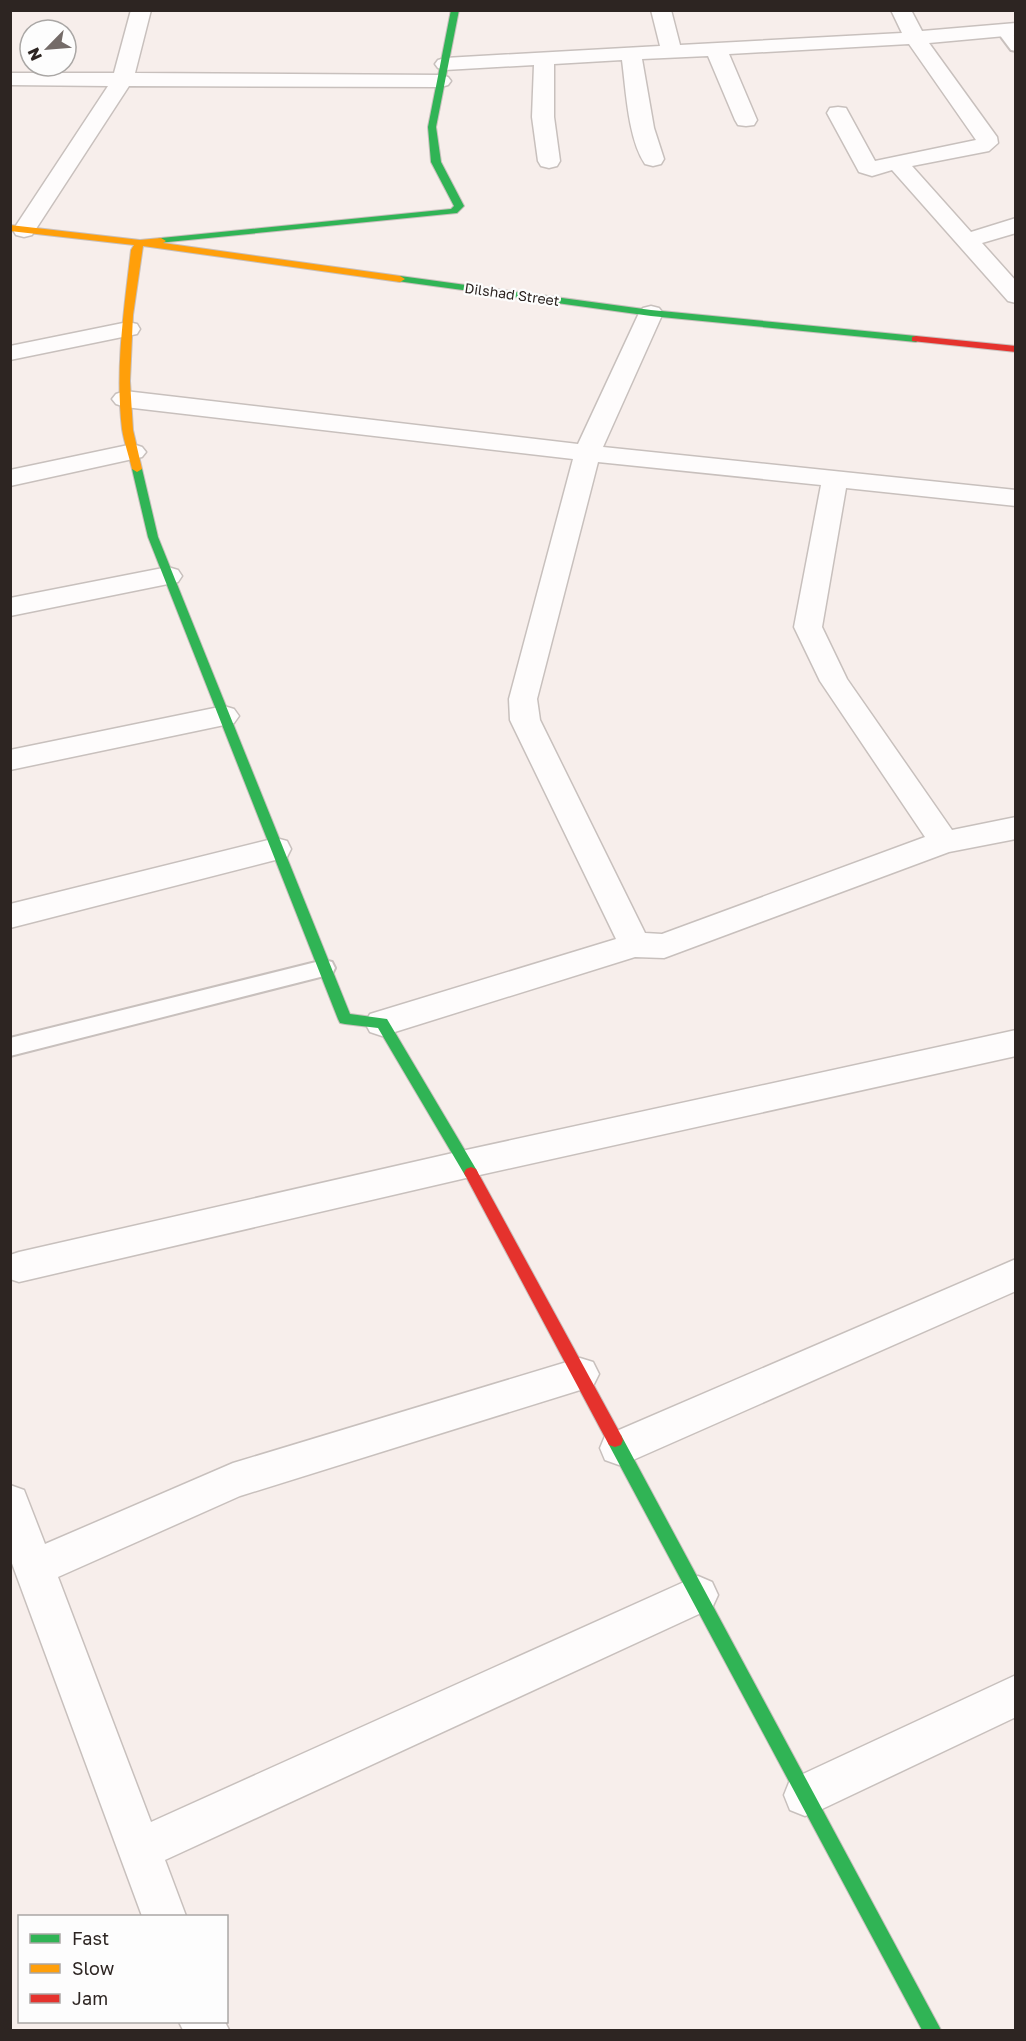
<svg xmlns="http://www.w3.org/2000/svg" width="1026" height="2041" font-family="'Golos Text',sans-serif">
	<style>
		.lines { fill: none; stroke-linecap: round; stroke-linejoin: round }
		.lane-casing { stroke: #c8c0bd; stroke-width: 4 }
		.street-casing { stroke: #c8c0bd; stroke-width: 3 }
		.fast-casing { stroke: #c8c0bd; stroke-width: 2 }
		.slow-casing { stroke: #c8c0bd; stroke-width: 2 }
		.jam-casing { stroke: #c8c0bd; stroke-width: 2 }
		.lane { fill: #fefcfc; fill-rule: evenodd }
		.street { fill: #fefcfc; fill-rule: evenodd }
		.fast { fill: #30b455; fill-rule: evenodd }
		.slow { fill: #ff9f0a; fill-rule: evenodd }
		.jam { fill: #e5322d; fill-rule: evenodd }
		.labels { text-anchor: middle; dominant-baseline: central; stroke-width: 4.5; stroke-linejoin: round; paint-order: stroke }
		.far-street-label { font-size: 14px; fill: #2d2522; stroke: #fdfdfd }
	</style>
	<rect width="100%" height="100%" fill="#f7eeeb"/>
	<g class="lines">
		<g class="lane-casing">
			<path id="lane" d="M1003 26C1015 29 1016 40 1016 51L1011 50 996 30Z
				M324 960 332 962 335 968 332 974 10 1056V1038Z"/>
		</g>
		<g class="street-casing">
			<path id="street" d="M131 10H151L135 73 441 75 448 77 451 81 448 85 441 87 129 86 32 235 24 237 16 235 13 230 108 86 10 85V73H114Z
				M651 10H671L680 45 902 33 891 10H911L922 31 1016 23V35L929 43 997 137 998 143 989 151 912 166 971 232 1016 218V233L982 243 1016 281V303L1008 301 892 170 872 176 859 172 827 113 830 108 838 107 846 108 875 161 976 140 909 44 729 54 757 120 754 125 746 126 738 125 735 120 708 56 642 59 654 128 664 159 661 164 653 166 645 164C628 139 626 90 622 60L554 64V117L560 161 557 166 549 168 541 166 538 161 532 117 534 65 445 70 438 68 435 64 438 60 445 58 660 46Z
				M651 306 659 308 663 313 603 447 1016 490V506L846 488 822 627 847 679 952 830 1016 817V839L949 852 664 958 635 957 382 1036 370 1032 365 1023 370 1014 616 939 510 720 509 699 573 459 125 407 116 404 112 399 116 394 125 391 578 444 639 313 643 308ZM598 462 821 485 794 627 820 681 925 837 662 934 645 933 540 720 537 699Z
				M128 322 137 324 140 329 137 334 10 360V346Z
				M133 444 142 447 146 452 142 457 10 486V470Z
				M168 567 178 570 182 576 178 582 10 616V598Z
				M224 706 234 709 239 716 234 723 10 770V750Z
				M276 838 287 841 291 849 287 857 10 928V904Z
				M1016 1030V1056L466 1178 19 1282 10 1279V1255L19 1252 466 1150Z
				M1016 1259V1291L633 1460 619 1465 605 1460 600 1448 605 1436Z
				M580 1358 593 1362 599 1374 593 1386 240 1496 58 1577 151 1822 684 1582 698 1576 712 1582 718 1595 712 1608 165 1860 186 1916H142L10 1558V1485L24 1490 45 1544 233 1463Z
				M1016 1675V1717L820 1810 805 1816 790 1810 784 1795 790 1780Z
				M179 2022H225L229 2030H183Z"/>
		</g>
		<g class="fast-casing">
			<path id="fast" d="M451 10H459L436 127 441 162 464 206 457 213 158 243V239L161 238 451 209 454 206 431 162 428 127Z
				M400 276 651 310 916 336 921 339 916 342 651 316 397 281 395 279Z
				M137 466 142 469 158 537 350 1014 387 1019 476 1169 478 1173 476 1177 471 1179 466 1177 378 1028 345 1024 340 1023 338 1019 148 537 132 469Z
				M615 1433 621 1435 941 2030H922L609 1445 607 1440 609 1435Z"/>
		</g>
		<g class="slow-casing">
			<path id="slow" d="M10 225 140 240 161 238 166 241 163 243 400 276 405 279 400 282 143 246 133 315 130 381 133 430 142 469 137 472 132 469C129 456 124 442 122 429 115 370 124 309 131 250L134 245 10 231Z"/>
		</g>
		<g class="jam-casing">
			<path id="jam" d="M916 336 1016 346V352L912 341V337Z
				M471 1167 476 1169 621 1435 623 1440 621 1445 615 1447 609 1445 464 1173 466 1169Z"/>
		</g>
		<use href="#lane" class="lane"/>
		<use href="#street" class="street"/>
		<use href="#fast" class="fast"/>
		<use href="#slow" class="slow"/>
		<use href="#jam" class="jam"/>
	</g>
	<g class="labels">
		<g class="far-street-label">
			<text transform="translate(512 294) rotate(8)">Dilshad Street</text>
		</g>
	</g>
	<rect width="1026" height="2041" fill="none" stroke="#2d2522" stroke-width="24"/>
	<rect x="18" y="1915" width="210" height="108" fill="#fdfdfd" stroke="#aaa7a5" stroke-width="1.5"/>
	<rect x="30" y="1934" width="30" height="9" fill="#30b455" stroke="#aaa7a5" stroke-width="1.5"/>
	<text x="72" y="1945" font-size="18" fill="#2d2522">Fast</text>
	<rect x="30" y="1964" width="30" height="9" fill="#ff9f0a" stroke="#aaa7a5" stroke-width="1.5"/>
	<text x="72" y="1975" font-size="18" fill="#2d2522">Slow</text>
	<rect x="30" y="1994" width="30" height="9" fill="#e5322d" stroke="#aaa7a5" stroke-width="1.5"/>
	<text x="72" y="2005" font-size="18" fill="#2d2522">Jam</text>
	<g transform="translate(48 48) rotate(245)"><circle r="28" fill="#fdfdfd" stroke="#aaa7a5" stroke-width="1.5"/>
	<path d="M0-4.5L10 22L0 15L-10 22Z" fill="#746b68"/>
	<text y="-9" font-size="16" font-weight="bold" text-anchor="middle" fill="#2d2522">N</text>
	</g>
</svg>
